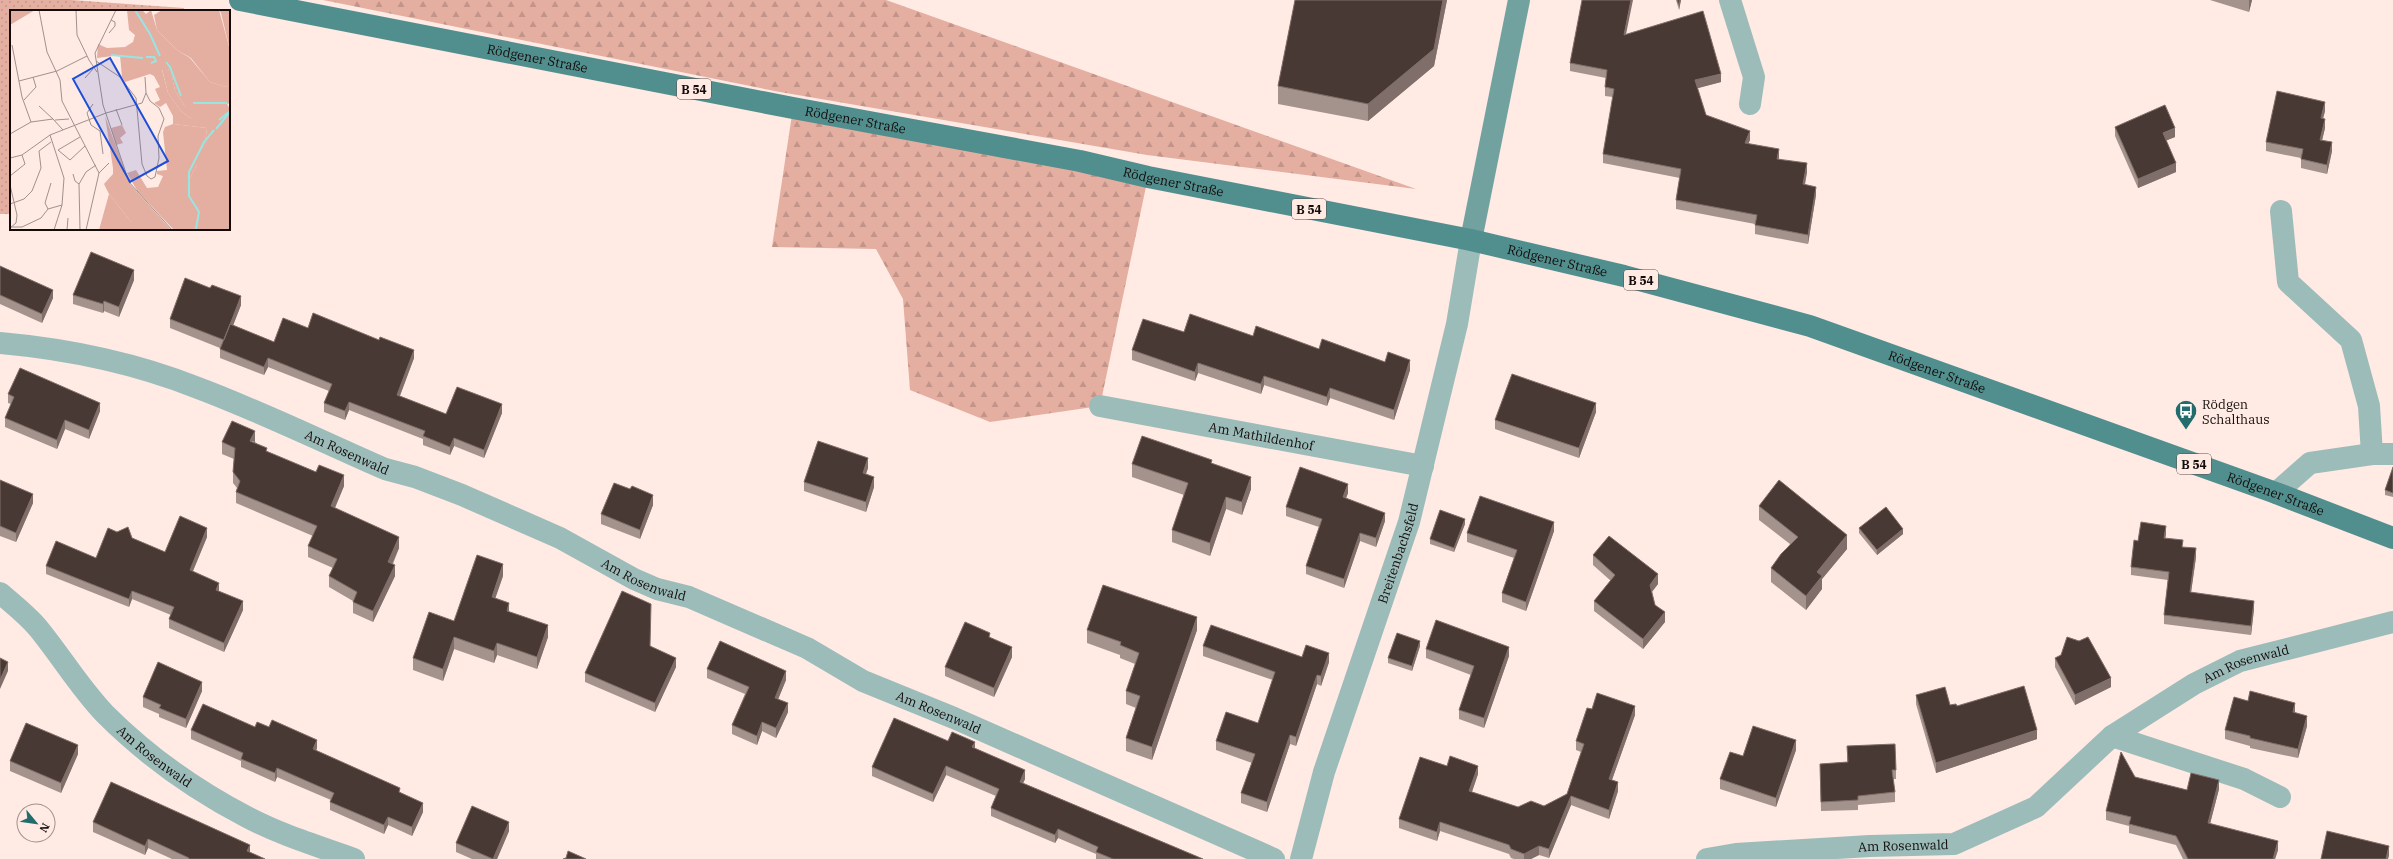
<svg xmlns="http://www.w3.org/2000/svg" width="2393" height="859" font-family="'IBM Plex Serif',serif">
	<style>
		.grass { fill: url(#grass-dots) }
		.forest { fill: url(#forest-firs) }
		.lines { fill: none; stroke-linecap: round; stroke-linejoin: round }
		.street { stroke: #9cbcba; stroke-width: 22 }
		.secondary { stroke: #72a2a0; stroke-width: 22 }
		.primary { stroke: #518f8e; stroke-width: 22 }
		.wall { fill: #a4928c }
		.shaded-wall { fill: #806e6a }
		.building { fill: #493935; stroke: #806e6a }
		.labels { text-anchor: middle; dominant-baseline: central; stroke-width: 4; stroke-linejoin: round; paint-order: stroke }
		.shield { fill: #ffeae4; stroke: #5a4f4c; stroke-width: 1 }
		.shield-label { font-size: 12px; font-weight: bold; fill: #130c0b }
		.street-label { font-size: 13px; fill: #130c0b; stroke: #ffeae4 }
		.poi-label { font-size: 13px; fill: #130c0b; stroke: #ffeae4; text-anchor: start }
		.inset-river { fill: none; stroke: #98e5e2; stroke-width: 2 }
		.inset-road { fill: none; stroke: #a1918d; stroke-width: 1 }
		.view { fill: #1d4ed8; fill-opacity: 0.15; stroke: #1d4ed8; stroke-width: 2 }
		.inset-edge { fill: none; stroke: #130c0b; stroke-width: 2 }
	</style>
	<defs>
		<pattern id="grass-dots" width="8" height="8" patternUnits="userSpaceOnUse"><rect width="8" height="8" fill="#e4aea1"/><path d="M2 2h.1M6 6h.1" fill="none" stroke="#c39489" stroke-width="1.8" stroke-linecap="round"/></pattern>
		<pattern id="forest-firs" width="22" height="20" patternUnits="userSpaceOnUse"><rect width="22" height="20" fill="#e4aea1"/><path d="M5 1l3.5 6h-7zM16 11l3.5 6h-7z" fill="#c39489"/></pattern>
	</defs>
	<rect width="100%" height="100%" fill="#ffeae4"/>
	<path class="grass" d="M0 0H71L184 8V11H11V214H0Z"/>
	<path class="forest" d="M323 0H886L1416 189 1147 155 780 92Z
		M793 108 1148 177 1100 406 990 422 910 390 903 299 876 249 772 247Z"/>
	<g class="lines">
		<g class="street">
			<path d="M1730 0 1754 77 1750 104"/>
			<path d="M2281 211 2288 282 2351 340 2369 406 2372 454"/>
			<path id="s1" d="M0 343C67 349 135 363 198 388 262 412 323 442 385 469L415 477 462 495 560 538 634 579 657 589 689 597 807 648 863 681 954 718 1274 859"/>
			<path id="s2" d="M1100 406 1423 466"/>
			<path d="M2276 493 2310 463 2372 454H2393"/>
			<path id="s3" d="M0 593C13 604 27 615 38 628 61 656 80 688 105 714 146 755 195 790 247 817 281 835 318 846 354 859"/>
			<path d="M2112 736 2244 779 2280 797"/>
			<path id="s4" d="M1301 859 1324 772 1409 522 1457 324 1471 240"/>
			<path id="s5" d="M1707 859 1736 854 1870 846 1954 844 2036 807 2112 736 2194 684 2240 661 2393 622"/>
		</g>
		<path class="secondary" d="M1471 240 1519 0"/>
		<path class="primary" id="s6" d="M240 0 793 108 1080 161 1148 177 1471 240 1624 276 1810 326 2276 493 2393 538"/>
	</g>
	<path class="wall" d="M1295 0H1447L1434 66 1368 121 1278 104V86Z
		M1676 0H1681L1679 10Z
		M2210 0H2252L2249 12Z
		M1626 35 1721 82 1697 88 1706 115 1750 140 1748 143 1779 157V159L1807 172 1805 185 1816 195 1808 244 1755 234V224L1676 209V200L1680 178 1603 163V154L1613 97 1605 96V87L1606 78 1570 71V63Z
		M2325 111 2323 118 2325 128 2322 140 2332 151 2327 174 2301 168V158L2266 151V142Z
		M2115 127 2175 137 2166 140 2176 172 2138 188 2115 136Z
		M0 266 53 298 42 323 0 304Z
		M134 280 119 317 104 311 103 313 73 304V295Z
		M241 305 233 325 274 342 308 328 414 358 400 396 446 414 502 413 484 458 454 446 450 455 423 445V439L349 410 345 420 324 412V403L329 391 268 367 264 375 220 358V348L170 328V319Z
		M1184 332 1253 336 1385 362 1410 370 1394 420 1330 398 1327 406 1264 385 1261 394 1198 373 1195 381 1132 360V350Z
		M8 394 100 411 89 439 65 429 57 449 5 427V418L11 404 8 403Z
		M1596 412 1579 458 1495 429V420Z
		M222 442H255L267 452 344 486 335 508 399 548 393 564 395 576 373 622 353 613V601L329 587V576L333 568 308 557V546L313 536 236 503V492L237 488 233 483V472L234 459 222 454Z
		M1212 463 1251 489 1242 515 1226 509 1210 556 1172 542V530L1184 495 1132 477V464Z
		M2393 467V497L2385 495V490Z
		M868 468 866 474 874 487 866 512 804 491V482Z
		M0 480 33 503 16 542 0 536Z
		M1348 493 1346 498 1385 521 1376 547 1360 541 1344 588 1306 574V566L1319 527 1286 516V507Z
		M653 505 640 539 601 524V514Z
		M1759 506 1847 549 1822 579V589L1806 610 1771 582V568L1790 544 1759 520Z
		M1465 524 1454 552 1430 544V539Z
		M1859 528 1903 534 1877 555 1859 533Z
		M1554 531 1526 611 1502 602V593L1514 558 1467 542V533Z
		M2166 534 2165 538 2183 547 2196 557 2191 592 2254 609 2251 635 2164 624V615L2168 580 2131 575V567L2138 541Z
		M207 537 193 571 243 610 224 652 169 628V619L171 615 132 599 129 607 46 574V566L96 558 132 538 165 552Z
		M1593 555 1658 584 1652 592 1655 605 1665 622 1643 649 1594 611V601L1611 581 1593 565Z
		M503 576 495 598 509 612 548 637 537 669 497 655 494 663 454 649 443 681 413 670V658Z
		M1087 630H1197L1152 760 1126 751V738L1136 708 1126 704V691L1135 664 1120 658V655L1087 643Z
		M650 646 676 667 655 712 585 682V673Z
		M1203 646 1302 657 1329 662 1321 686 1317 684 1296 746 1290 744 1267 812 1241 803V793L1252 763 1216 750V741L1258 723 1273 680 1203 656Z
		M1420 646 1412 671 1388 663V658Z
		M1426 649 1509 656 1484 728 1459 719V710L1471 675 1426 658Z
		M1012 657 994 697 945 676V667Z
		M2055 658 2111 687 2075 705 2055 667Z
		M707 669 786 680 778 699 788 712 776 738 762 731 757 745 732 734V725L745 694 707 678Z
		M202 691 186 728 159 717V714L143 707V697Z
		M1916 695 1950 705 2037 739 1936 773 1916 704Z
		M1592 709 1635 715 1612 780 1618 791 1609 819 1571 805 1549 858 1539 855 1531 859H1514L1511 858 1509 854 1440 831 1437 841 1399 828V819L1447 766 1478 774 1472 792 1518 807 1544 806 1567 794 1581 752 1576 750V741Z
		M2295 713 2307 726 2298 758 2250 748V746L2225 739V730Z
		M255 727 317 748 316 751 400 793 423 812 412 836 388 825 384 834 330 810V802L331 800 277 777 275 782 241 767V761L191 739V730Z
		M948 741 975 748 1025 779 1023 783 1203 859H1096V854L1058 838 1055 843 991 816V808L996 796 946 775 933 802 872 776V767Z
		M1847 746 1896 770V779H1893L1895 792V802L1858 805V810L1821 811 1820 764 1847 762Z
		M1796 750 1776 807 1720 789V779L1743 756Z
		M78 754 61 793 10 771V761Z
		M2135 777 2187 790 2219 789 2210 823 2278 850 2275 859H2183L2176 845 2129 833V826L2106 820V811Z
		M93 822 250 852 265 859H172L148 848 145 855 93 832Z
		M509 831 497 859H472L456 852V843Z"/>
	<path class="shaded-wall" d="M1443 0H1447L1434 66 1368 121V104Z
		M1631 0H1633L1624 44V35Z
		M1680 0H1681L1679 10V5Z
		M2249 0H2252L2249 12Z
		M1721 74V82L1695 89V80Z
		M2325 102V111L2321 127V118Z
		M2325 119V128L2320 149V140Z
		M2175 128V137L2163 142V133Z
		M1750 131V140L1745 151V143Z
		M2332 142V151L2327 174V165Z
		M1779 149V157L1777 167V159Z
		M1807 163V172L1803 193V184Z
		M2176 163V172L2138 188V179Z
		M1816 187V195L1808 244V235Z
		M134 270V280L119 317V307Z
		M53 290V298L42 323V314Z
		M241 296V305L224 349V340Z
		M104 301V311L103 313V304Z
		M414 350V358L397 403V395Z
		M268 358V367L264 375V367Z
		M1410 360V370L1394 420V410Z
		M1198 363V373L1195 381V372Z
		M1264 376V385L1261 394V384Z
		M1330 388V398L1327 406V397Z
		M349 402V410L345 420V411Z
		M100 403V411L89 439V430Z
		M1596 403V412L1579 458V448Z
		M502 404V413L484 458V450Z
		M65 420V429L57 449V440Z
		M255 431V442L250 441Z
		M454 438V446L450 455V447Z
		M868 458V468L863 482V473Z
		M344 475V486L331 517V506Z
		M874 477V487L866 512V502Z
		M1251 477V489L1242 515V502Z
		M1348 484V493L1343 506V497Z
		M33 494V503L16 542V533Z
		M653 495V505L640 539V530Z
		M1226 497V509L1210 556V543Z
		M1385 513V521L1376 547V538Z
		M1465 519V524L1454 552V548Z
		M1554 522V531L1526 611V602Z
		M2166 526V534L2164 546V538Z
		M207 528V537L190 578V570Z
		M1903 529V534L1877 555V550Z
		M1360 533V541L1344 588V579Z
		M1847 535V549L1822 579V589L1806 610V596L1817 572Z
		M399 537V548L388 573V562Z
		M2196 548V557L2190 600V592Z
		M503 564V576L492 608V597Z
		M395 565V576L373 622V611Z
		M1658 574V584L1650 594V585Z
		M219 583V591L216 590Z
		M132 591V599L129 607V599Z
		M243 601V610L224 652V643Z
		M2254 601V609L2251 635V626Z
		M509 603V614L507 611Z
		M1665 612V622L1643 649V639Z
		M1197 617V630L1152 760V747Z
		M548 625V637L537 669V657Z
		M454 637V649L443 681V669Z
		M1420 641V646L1412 671V666Z
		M497 643V655L494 663V651Z
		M1012 647V657L994 697V688Z
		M1509 647V656L1484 728V718Z
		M1329 653V662L1321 686V676Z
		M676 658V667L655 712V703Z
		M8 662V671L0 689V680Z
		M786 671V680L775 707V698Z
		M1317 675V684L1296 746V737Z
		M2111 678V687L2075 705V695Z
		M202 682V691L186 728V719Z
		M788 703V712L776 738V728Z
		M2295 703V713L2293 712Z
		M1635 706V715L1609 788V779Z
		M2307 716V726L2298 758V749Z
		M762 722V731L757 745V736Z
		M2037 730V739L1936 773V763Z
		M1290 735V744L1267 812V802Z
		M317 740V748L313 758V749Z
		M1796 740V750L1776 807V798Z
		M975 742V750L972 747Z
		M78 745V754L61 793V783Z
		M946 766V775L933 802V794Z
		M1478 766V774L1469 800V791Z
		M277 768V777L275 782V773Z
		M1025 770V779L1020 790V782Z
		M2219 780V789L2208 832V823Z
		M1618 782V791L1609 819V810Z
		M1571 796V805L1549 858V849Z
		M423 803V812L412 836V827Z
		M388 817V825L384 834V825Z
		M509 822V831L497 859H493Z
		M1440 822V831L1437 841V832Z
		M1058 829V838L1055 843V835Z
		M148 839V848L145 855V846Z
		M2278 841V850L2275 859H2273Z
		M250 845V854L247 851Z
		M1539 846V855L1531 859H1524V854Z
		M2389 846V856L2388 859H2386Z"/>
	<path class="building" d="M1295 0H1443L1434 49 1368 104 1278 86Z
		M1582 0H1631L1624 35 1703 11 1721 74 1695 80 1706 115 1750 131 1745 143 1779 149 1777 159 1807 163 1803 184 1816 187 1808 235 1755 225 1757 215 1676 200 1681 169 1603 154 1614 89 1605 87 1607 70 1570 63Z
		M1677 0H1680L1679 5Z
		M2277 91 2325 102 2321 118 2325 119 2320 140 2332 142 2327 165 2301 159 2303 149 2266 142Z
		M2165 105 2175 128 2163 133 2176 163 2138 179 2115 127Z
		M91 252 134 270 119 307 104 301 103 304 73 295Z
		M0 266 53 290 42 314 0 295Z
		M185 278 210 288 212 285 241 296 224 340 170 319Z
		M313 313 379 340 380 337 414 350 397 395 446 414 457 387 502 404 484 450 454 438 450 447 423 436 425 431 349 402 345 411 324 403 332 384 268 358 264 367 220 349 230 324 274 342 283 318 308 328Z
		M1190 314 1253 336 1256 326 1319 349 1322 339 1385 362 1388 352 1410 360 1394 410 1330 388 1327 397 1264 376 1261 384 1198 363 1195 372 1132 350 1143 319 1184 332Z
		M20 368 100 403 89 430 65 420 57 440 5 418 14 397 8 394Z
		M1512 374 1596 403 1579 448 1495 420Z
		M232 421 255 431 250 441 267 448 266 451 316 472 319 465 344 475 331 506 399 537 388 562 395 565 373 611 353 602 357 592 329 576 337 559 308 546 317 526 236 492 240 481 233 472 235 448 222 442Z
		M1142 436 1212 460 1211 463 1251 477 1242 502 1226 497 1210 543 1172 530 1188 483 1132 464Z
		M818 441 868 458 863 473 874 477 866 502 804 482Z
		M1300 467 1348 484 1343 497 1385 513 1376 538 1360 533 1344 579 1306 566 1322 519 1286 507Z
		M2393 467V493L2385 490Z
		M0 480 33 494 16 533 0 526Z
		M1779 480 1847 535 1817 572 1822 576 1806 596 1771 568 1781 554 1798 537 1759 506Z
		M614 483 630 489 632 486 653 495 640 530 601 514Z
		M1480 496 1554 522 1526 602 1502 593 1517 550 1467 533Z
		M1886 507 1903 529 1877 550 1859 528Z
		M1440 510 1465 519 1454 548 1430 539Z
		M180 516 207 528 190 570 219 583 216 590 243 601 224 643 169 619 174 607 132 591 129 599 46 566 56 541 96 558 108 528 117 532 128 527 132 538 165 552Z
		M2141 522 2166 526 2164 538 2183 540 2182 547 2196 548 2190 592 2254 601 2251 626 2164 615 2169 572 2131 567 2134 540 2138 541Z
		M1609 536 1658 574 1650 585 1655 605 1665 612 1643 639 1594 601 1615 575 1593 555Z
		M477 555 503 564 492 597 509 603 507 611 548 625 537 657 497 643 494 651 454 637 443 669 413 658 429 612 454 621Z
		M1103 585 1197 617 1152 747 1126 738 1140 696 1126 691 1139 653 1120 645 1121 642 1087 630Z
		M622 591 651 604 650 646 676 658 655 703 585 673Z
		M1436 620 1509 647 1484 718 1459 710 1474 666 1426 649Z
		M965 622 990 633 989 637 1012 647 994 688 945 667Z
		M1211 625 1302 657 1306 645 1329 653 1321 676 1317 675 1296 737 1290 735 1267 802 1241 793 1255 754 1216 741 1226 712 1258 723 1275 672 1203 646Z
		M1397 633 1420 641 1412 666 1388 658Z
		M2067 637 2079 641 2088 637 2111 678 2075 695 2055 658 2061 655Z
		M720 641 786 671 775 698 788 703 776 728 762 722 757 736 732 725 749 687 707 669Z
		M0 658 8 662 0 680Z
		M158 662 202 682 186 719 159 708 161 705 143 697Z
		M2024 686 2037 730 1936 763 1916 695 1945 687 1950 705 1956 704 1957 706Z
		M2250 691 2295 703 2293 712 2307 716 2298 749 2250 738V736L2225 730 2234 697 2248 701Z
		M1597 693 1635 706 1609 779 1618 782 1609 810 1571 796 1549 849 1539 846 1524 854 1511 849 1509 845 1440 822 1437 832 1399 819 1420 757 1447 766 1450 756 1478 766 1469 791 1518 807 1531 801 1544 806 1567 794 1584 744 1576 741 1587 708 1592 709Z
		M203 704 255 727 257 722 269 727 272 720 317 740 313 749 400 788 399 792 423 803 412 827 388 817 384 825 330 802 334 793 277 768 275 773 241 759 243 753 191 730Z
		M894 718 948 741 952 732 975 742 972 747 1025 770 1020 782 1203 859H1113L1096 852 1098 847 1058 829 1055 835 991 808 999 789 946 766 933 794 872 767Z
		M26 723 78 745 61 783 10 761Z
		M1753 726 1796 740 1776 798 1720 779 1730 752 1743 756Z
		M1895 744 1896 770H1892L1895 792 1858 796V800L1821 802 1820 764 1848 762 1847 746Z
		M2121 752 2135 777 2187 790 2191 773 2219 780 2208 823 2278 841 2273 859H2188L2176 836 2129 824 2131 817 2106 811Z
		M111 782 250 845 247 851 265 859H189V858L148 839 145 846 93 822Z
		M472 806 509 822 493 859 456 843Z
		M2327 831 2389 846 2386 859H2321Z
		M568 851 586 859H563L566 858Z"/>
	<defs>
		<g id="bus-pin" transform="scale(1.15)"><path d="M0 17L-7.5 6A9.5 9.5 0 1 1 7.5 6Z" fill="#226d6c" stroke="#ffeae4"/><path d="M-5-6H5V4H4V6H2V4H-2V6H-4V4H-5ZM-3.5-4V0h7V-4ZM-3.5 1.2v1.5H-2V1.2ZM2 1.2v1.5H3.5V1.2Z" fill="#fff"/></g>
	</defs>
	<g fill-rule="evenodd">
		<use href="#bus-pin" x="2186" y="411"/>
	</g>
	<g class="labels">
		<g class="shield">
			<rect x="677" y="79" width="34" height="20" rx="3"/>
			<rect x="1292" y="199" width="34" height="20" rx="3"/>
			<rect x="1624" y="270" width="34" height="20" rx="3"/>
			<rect x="2177" y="454" width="34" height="20" rx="3"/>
		</g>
		<g class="shield-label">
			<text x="694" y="89">B 54</text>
			<text x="1309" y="209">B 54</text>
			<text x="1641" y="280">B 54</text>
			<text x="2194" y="464">B 54</text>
		</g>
		<g class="street-label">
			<text stroke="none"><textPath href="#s6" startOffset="303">Rödgener Straße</textPath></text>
			<text stroke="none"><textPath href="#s6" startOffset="627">Rödgener Straße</textPath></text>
			<text stroke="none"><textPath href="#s6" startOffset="951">Rödgener Straße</textPath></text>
			<text stroke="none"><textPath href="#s6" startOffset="1343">Rödgener Straße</textPath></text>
			<text stroke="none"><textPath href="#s6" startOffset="1739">Rödgener Straße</textPath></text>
			<text stroke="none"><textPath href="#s2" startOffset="164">Am Mathildenhof</textPath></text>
			<text stroke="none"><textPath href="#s1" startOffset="366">Am Rosenwald</textPath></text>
			<text stroke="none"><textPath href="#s6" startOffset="2099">Rödgener Straße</textPath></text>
			<text stroke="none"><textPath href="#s4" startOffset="321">Breitenbachsfeld</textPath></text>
			<text stroke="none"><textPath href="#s1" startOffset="690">Am Rosenwald</textPath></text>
			<text stroke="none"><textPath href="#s5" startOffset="595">Am Rosenwald</textPath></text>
			<text stroke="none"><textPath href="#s1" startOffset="1014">Am Rosenwald</textPath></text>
			<text stroke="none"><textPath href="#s3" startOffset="226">Am Rosenwald</textPath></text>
			<text stroke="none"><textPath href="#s5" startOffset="197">Am Rosenwald</textPath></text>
		</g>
		<g class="poi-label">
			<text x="2202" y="404">Rödgen<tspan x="2202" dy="15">Schalthaus</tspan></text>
		</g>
	</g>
	<g transform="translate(10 10)">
		<rect width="220" height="220" fill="#ffeae4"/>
		<path d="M152 0H209L220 40V74L216 77 200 72 181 48 167 40 147 20 144 5ZM160 55 165 81 174 95 184 103 180 108 170 100 158 83 152 59 158 61ZM163 114 197 118 195 133 187 147V155L180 168 188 208 183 220 170 213 159 214 128 182 117 163 126 160 137 178 148 177 153 166 147 164V161L157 160 153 122 155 117ZM99 184 121 212V220H89Z" fill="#e4aea1"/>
		<path d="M0 0H25L0 15ZM117 0H132L136 4 141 0 147 20 167 40 180 48 200 72 216 77 220 74V93L217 94 220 99V220H164L142 197 159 213 170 212 183 219 188 208 179 180 180 168 187 155V147L195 133 197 118 163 114V106L156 93 150 97 144 93 150 90 145 79 150 77 144 66 140 64 115 72 112 67 110 45 87 48 88 34 97 38 115 37 123 32 125 25 119 20ZM160 56 165 81 174 95 183 103 180 108 170 100 158 83 152 60 158 61ZM209 0H220V40L211 3ZM95 106 120 174 161 220H120L121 212 99 184 94 174 103 164V158ZM112 115 116 123 110 128 113 133 106 135 101 118Z" fill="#e4aea1" fill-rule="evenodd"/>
		<path class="inset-river" d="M125 0 140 24 150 46M101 45 133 48M136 47H144L146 51 141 53M156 52 160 57 171 86M183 93H217M209 110 220 101M206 119 220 102M186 219 189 202 179 186V162L194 132 204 120"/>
		<path class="inset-road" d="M29 0 37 42 50 70 52 91 89 163 76 220M66 0 67 25 79 50 87 62M106 0 85 43 93 95 119 172 162 220M99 23 105 16V12L101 10M2 35 12 87 21 112M86 51 110 67 126 88 132 154 137 166 141 169 145 167 149 148 148 126 154 109 149 98 140 91 136 83M75 68 83 59M9 71 47 61 77 46M14 90 26 77 23 67M83 94 77 103 81 115 90 121 93 144M29 96 43 109M106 99 112 115M96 103 132 93 136 83 135 67M45 110 59 109M0 124 21 112 43 109 53 120M70 127 48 140 60 150 75 136M0 148 12 145 40 125M89 163 99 153M63 164 65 171 69 174M0 166 15 154 12 145M0 175 7 205 6 213 0 218M0 194 14 189 22 181 31 158 29 141 41 132M38 199 52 195M1 217H12L31 208 38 199 35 193 41 173M44 220 52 195 54 168 40 125 96 103M57 220 58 208M70 220 69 174 76 162 86 155"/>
		<path class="view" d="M100 48 158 151 120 172 63 69Z"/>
		<rect width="220" height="220" class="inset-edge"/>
	</g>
	<g transform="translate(36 823) rotate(119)"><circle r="19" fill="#ffeae4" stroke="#a1918d"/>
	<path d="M0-3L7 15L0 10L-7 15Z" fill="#226d6c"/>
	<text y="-6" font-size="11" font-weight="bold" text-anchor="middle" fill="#130c0b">N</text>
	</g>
</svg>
